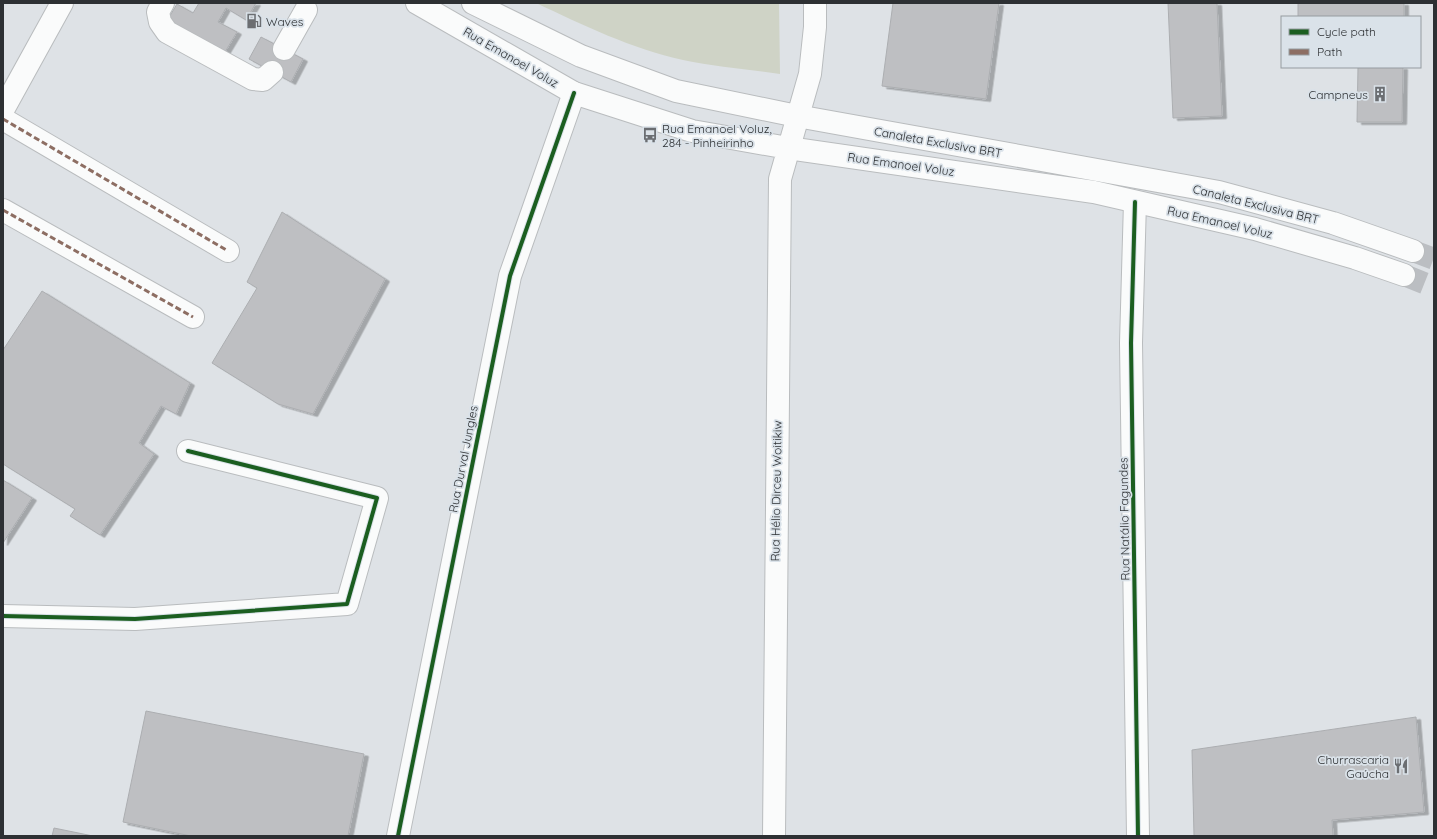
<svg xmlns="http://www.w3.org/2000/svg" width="1437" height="839" font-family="Quicksand,sans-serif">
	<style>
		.green { fill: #cfd3c6 }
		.building { fill: #bebfc2; stroke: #acaeb1; filter: url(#shadow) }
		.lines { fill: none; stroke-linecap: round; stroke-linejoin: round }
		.minor-tunnel { stroke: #bbbec2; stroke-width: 22; stroke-dasharray: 22 11; stroke-linecap: butt }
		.major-tunnel { stroke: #bbbec2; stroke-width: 22; stroke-dasharray: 22 11; stroke-linecap: butt }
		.minor-casing { stroke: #b9bcbe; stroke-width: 24 }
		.major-casing { stroke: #b9bcbe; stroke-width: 24 }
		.minor { stroke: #fafbfb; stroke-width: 22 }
		.major { stroke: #fafbfb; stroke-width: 22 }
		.quiet { stroke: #8d6e63; stroke-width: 3; stroke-dasharray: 6 3; stroke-linecap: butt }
		.cycleway-casing { stroke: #dae2e9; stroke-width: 6 }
		.cycleway { stroke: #1b5e20; stroke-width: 4 }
		.labels { text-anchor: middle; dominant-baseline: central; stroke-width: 3.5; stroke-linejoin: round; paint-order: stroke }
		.poi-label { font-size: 12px; fill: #2d3033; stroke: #dae2e9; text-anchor: start }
		.street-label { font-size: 12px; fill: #2d3033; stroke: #dae2e9 }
	</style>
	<defs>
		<filter id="shadow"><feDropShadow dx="4.5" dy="2.5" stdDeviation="0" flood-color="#0004"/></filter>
	</defs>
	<rect width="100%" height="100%" fill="#dee2e6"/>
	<path class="green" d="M536 3H779L780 74C748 69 715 67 683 60 632 49 583 25 536 3Z"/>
	<path class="building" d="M199 3H256L246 20 226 8 218 22 237 32 222 57 165 24 177 4 193 13Z
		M893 3H999L986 99 882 86Z
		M1168 3H1217L1222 116 1173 118Z
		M1298 3H1404V17H1298Z
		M261 37 303 59 291 82 249 59Z
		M1358 67H1403L1402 122H1357Z
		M282 212 385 279 313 414 278 404 212 363 257 288 247 282Z
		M42 291 190 383 176 414 161 406 139 443 154 454 100 535 70 516 75 509 3 464V350Z
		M3 480 32 498 3 543Z
		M146 711 364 754 348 836H191L123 822Z
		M1416 717 1424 812 1332 820 1333 836H1194L1192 750Z
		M54 828 93 836H52Z"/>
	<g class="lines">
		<path class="minor-tunnel" d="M1413 251 1434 259"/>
		<path class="major-tunnel" d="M1404 275 1434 287"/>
		<g class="minor-casing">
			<path id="minor" d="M163 3 158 12 160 22 167 32 253 79 263 80 272 72
				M473 3 581 56 676 91 797 116 1219 192 1333 223 1413 251
				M284 49 306 10
				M3 110 62 3
				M3 119 228 251
				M1135 202 1131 343 1138 836
				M3 210 193 317
				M3 616 135 619 347 604 377 498 188 451
				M398 836 510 276 574 93"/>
		</g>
		<g class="major-casing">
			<path id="major" d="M417 3 574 93 692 131 788 148 1094 192 1255 229 1355 258 1404 275
				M774 836 780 179 810 74 815 27V3"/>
		</g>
		<use href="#minor" class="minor"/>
		<use href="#major" class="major"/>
		<path class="quiet" d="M3 119 228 251
			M3 210 193 317"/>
		<g class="cycleway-casing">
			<path id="cycleway" d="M1135 202 1131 343 1138 836
				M3 616 135 619 347 604 377 498 188 451
				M398 836 510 276 574 93"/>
		</g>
		<use href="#cycleway" class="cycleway"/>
	</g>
	<defs>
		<g id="fuel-bare" transform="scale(1.2)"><path d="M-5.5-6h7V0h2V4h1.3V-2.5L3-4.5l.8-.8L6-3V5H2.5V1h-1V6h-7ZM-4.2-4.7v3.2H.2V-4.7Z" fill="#6b6e72" stroke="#dae2e9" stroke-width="2.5" paint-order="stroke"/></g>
		<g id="building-bare" transform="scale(1.2)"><path d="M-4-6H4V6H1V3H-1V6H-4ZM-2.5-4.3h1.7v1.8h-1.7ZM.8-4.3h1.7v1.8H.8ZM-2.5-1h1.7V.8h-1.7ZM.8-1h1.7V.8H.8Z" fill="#6b6e72" stroke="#dae2e9" stroke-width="2.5" paint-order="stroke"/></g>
		<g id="bus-bare" transform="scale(1.2)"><path d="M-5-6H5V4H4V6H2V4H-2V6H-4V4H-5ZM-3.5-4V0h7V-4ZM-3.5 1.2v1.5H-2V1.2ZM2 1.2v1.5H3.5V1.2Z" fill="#6b6e72" stroke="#dae2e9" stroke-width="2.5" paint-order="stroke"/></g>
		<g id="restaurant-bare" transform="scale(1.2)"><path d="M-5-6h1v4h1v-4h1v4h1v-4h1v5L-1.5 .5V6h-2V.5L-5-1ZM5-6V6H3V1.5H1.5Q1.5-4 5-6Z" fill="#6b6e72" stroke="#dae2e9" stroke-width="2.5" paint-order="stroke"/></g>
	</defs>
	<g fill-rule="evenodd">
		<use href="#fuel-bare" x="254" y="21"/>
		<use href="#building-bare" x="1380" y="94"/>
		<use href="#bus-bare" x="650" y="135"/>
		<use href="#restaurant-bare" x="1401" y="766"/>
	</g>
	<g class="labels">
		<g class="poi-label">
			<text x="266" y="21">Waves</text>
			<text x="1368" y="94" text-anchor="end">Campneus</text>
			<text x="662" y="128">Rua Emanoel Voluz,<tspan x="662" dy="14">284 - Pinheirinho</tspan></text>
			<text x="1389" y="759" text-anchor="end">Churrascaria<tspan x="1389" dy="14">Gaúcha</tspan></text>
		</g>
		<g class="street-label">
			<text transform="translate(511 57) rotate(30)">Rua Emanoel Voluz</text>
			<text transform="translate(938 142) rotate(10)">Canaleta Exclusiva BRT</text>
			<text transform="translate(901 164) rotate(8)">Rua Emanoel Voluz</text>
			<text transform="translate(1256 204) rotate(14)">Canaleta Exclusiva BRT</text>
			<text transform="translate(1220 222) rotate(13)">Rua Emanoel Voluz</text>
			<text transform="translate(463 459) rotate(-79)">Rua Durval Jungles</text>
			<text transform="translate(776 491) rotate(-89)">Rua Hélio Dirceu Woitikiw</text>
			<text transform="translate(1124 519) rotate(-91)">Rua Natálio Fagundes</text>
		</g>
	</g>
	<rect width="1437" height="839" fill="none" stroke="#2d3033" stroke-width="8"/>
	<rect x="1281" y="16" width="140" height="52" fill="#dae2e9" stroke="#959ba0"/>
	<rect x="1289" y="29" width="20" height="6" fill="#1b5e20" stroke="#959ba0"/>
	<text x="1317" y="36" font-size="12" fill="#2d3033">Cycle path</text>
	<rect x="1289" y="49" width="20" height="6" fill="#8d6e63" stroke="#959ba0"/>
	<text x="1317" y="56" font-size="12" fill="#2d3033">Path</text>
</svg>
